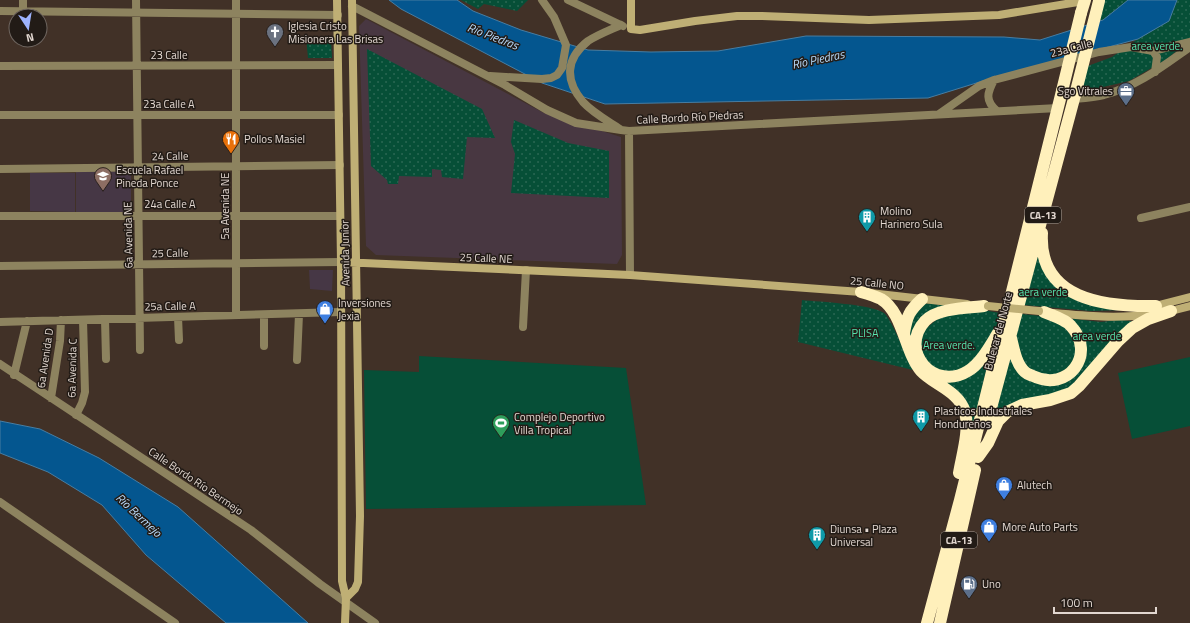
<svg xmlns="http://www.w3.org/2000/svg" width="1190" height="623" font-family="'Titillium Web',sans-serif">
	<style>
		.commercial { fill: #483741 }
		.education { fill: #463745 }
		.green { fill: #064f37 }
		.park { fill: url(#park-dots) }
		.water { fill: #04568f; stroke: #477da2 }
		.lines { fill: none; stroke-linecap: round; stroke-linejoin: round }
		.street { stroke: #8d835f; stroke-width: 8 }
		.secondary { stroke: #bfaf75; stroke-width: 8 }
		.highway { stroke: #fff0bb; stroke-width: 12 }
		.secondary-bridge { stroke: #bfaf75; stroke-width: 8 }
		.highway-bridge { stroke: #fff0bb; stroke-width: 12 }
		.labels { text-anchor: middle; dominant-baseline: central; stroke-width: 3; stroke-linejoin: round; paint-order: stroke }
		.shield { fill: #221b16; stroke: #a89f98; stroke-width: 1 }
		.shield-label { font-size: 10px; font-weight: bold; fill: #e2d7d0 }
		.poi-label { font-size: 11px; fill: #e2d7d0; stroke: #221b16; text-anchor: start }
		.park-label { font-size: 11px; fill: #57e5ae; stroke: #221b16 }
		.street-label { font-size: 11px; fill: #e2d7d0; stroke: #221b16 }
		.water-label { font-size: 12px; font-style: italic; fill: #b7dafa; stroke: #221b16 }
	</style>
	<defs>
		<pattern id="park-dots" width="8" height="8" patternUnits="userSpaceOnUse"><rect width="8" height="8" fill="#064f37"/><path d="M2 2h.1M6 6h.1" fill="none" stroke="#2a6853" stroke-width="1.8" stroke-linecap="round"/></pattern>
	</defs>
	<rect width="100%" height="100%" fill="#413127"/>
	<path class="commercial" d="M366 19 544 113 621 137 622 255 617 264 376 255 366 246 359 26Z"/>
	<path class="education" d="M76 170H131V212H76Z
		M30 173H75V212L30 211Z
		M309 270H333L332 291 310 289Z"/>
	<path class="green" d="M419 356 626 368 646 505 366 509 364 370 419 372Z
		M1190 357V426L1132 439 1118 373Z"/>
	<path class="park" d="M461 0H528L517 11 484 4 478 9Z
		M1102 0H1128L1103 20 1096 22Z
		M1177 0H1190V39L1167 59 1129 81 1077 93 1085 67 1112 57 1138 39 1169 21Z
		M306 37 331 39 332 58H308Z
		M367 49 482 109 495 138 467 137 463 179 442 177 441 170 432 169V177L399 176 398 184H388L387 180 371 166Z
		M514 120 568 143 609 151V198L511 193 515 154 511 142Z
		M1039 251 1054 282 1124 310 1091 311 1024 305Z
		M802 300C819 302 872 304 884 313 891 318 908 360 913 370L798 342Z
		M922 303 953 306 937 311 913 343C903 324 910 318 922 303Z
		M977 309 1000 313 997 326 984 349 967 369 945 374 925 363 919 342 923 331 941 316Z
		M1022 314 1050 317 1061 322 1077 344 1075 365 1050 377 1028 369 1020 358 1014 339Z
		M1066 318 1101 322 1118 320 1132 321 1066 391 1020 402 989 434 1011 353 1047 384 1084 355Z
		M992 346 963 467 967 410 935 379 962 378Z"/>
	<path class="water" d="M389 0H457L473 11 521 30 588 50 651 52 718 51 806 36 1004 37 1040 40 1103 20 1128 0H1177L1169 21 1138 39 986 80 928 98 605 104 542 83 401 9Z
		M0 421 40 429 99 458 178 507 308 623H226L146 555 102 505 48 472 0 453Z"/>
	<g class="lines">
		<path class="street" d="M136 0 140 350
			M568 0 623 26
			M352 6 505 85 547 110 576 123 621 130 629 131 1058 108
			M0 11 338 15
			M23 11V0
			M1153 51 1157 57 1155 72
			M0 66 338 65
			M490 76 542 79 551 78 557 75 562 68 566 45 554 17 542 0
			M1074 99C1084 98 1095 97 1104 95 1138 86 1163 66 1190 47
			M997 111C985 101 987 93 994 80L1099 52 1131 47 1153 51 1190 42
			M939 114 979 86 994 80
			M0 115H339
			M620 129C608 121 593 113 583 102 565 81 565 59 588 41 597 35 610 30 621 25
			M629 131 630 275
			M0 169 340 165
			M0 216H340
			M1141 218 1190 207
			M0 266 341 262
			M236 315V0
			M178 317 179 340
			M105 319 106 359
			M0 322 341 312
			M523 327 526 270
			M264 346V315
			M297 360 299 314
			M0 364 251 530 320 584 375 623
			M14 375 27 321
			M51 398 60 341 61 320
			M76 415 82 403 85 392 83 320
			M0 502 175 623"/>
		<path class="secondary" d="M337 0 341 262 342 581 346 598 345 623
			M631 0V29L640 30 695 21 737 16H762L869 20 999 15 1084 1
			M341 262 630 275 861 292 967 304
			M1151 307 1190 297
			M1167 312 1190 306
			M1054 313C1086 316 1119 319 1152 314
			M346 598 355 589 358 582 360 516 352 0"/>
		<path class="highway" d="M1081 13 1085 0
			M1042 233C1038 300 1105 307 1156 306
			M861 292C868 294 875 296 881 299 903 312 905 353 921 371 934 385 959 391 965 412 970 430 962 455 959 473
			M984 306C967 308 937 308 925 321 898 351 934 392 968 371 981 363 990 346 998 333
			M904 333C907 316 909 311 922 299
			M1011 338C1014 350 1016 364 1025 372 1027 374 1031 375 1033 376 1068 393 1097 354 1071 326 1065 319 1053 316 1044 312
			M987 423 1075 95
			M978 457 988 443 998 421 1007 412 1022 405 1050 400 1071 393 1079 386 1118 341 1132 328 1148 319 1171 311
			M927 623 960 500 1062 91
			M940 623 975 470"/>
		<path class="secondary-bridge" d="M988 306 1039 311"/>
		<path class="highway-bridge" d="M1062 91 1081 13
			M1075 95 1099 1"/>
	</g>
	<defs>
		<g id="church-pin" transform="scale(0.9)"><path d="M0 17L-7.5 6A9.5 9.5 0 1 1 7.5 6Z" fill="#6b7280" stroke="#221b16"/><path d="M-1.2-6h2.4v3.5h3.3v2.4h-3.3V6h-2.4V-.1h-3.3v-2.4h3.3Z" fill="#fff"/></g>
		<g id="office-pin" transform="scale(0.9)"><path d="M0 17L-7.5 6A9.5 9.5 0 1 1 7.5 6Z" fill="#5c6f8a" stroke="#221b16"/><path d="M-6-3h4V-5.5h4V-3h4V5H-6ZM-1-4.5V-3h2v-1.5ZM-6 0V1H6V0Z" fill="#fff"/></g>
		<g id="restaurant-pin" transform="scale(0.9)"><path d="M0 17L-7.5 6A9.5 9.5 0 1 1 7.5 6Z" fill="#e8710a" stroke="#221b16"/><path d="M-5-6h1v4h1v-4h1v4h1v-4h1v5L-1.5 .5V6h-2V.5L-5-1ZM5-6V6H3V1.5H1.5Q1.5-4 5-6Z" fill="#fff"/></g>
		<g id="school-pin" transform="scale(0.9)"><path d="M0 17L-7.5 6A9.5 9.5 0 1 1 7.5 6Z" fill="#8d6e63" stroke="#221b16"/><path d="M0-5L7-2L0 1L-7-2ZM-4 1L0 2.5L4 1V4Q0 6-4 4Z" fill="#fff"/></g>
		<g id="building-pin" transform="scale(0.9)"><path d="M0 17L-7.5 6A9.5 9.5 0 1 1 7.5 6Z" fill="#0f9aa8" stroke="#221b16"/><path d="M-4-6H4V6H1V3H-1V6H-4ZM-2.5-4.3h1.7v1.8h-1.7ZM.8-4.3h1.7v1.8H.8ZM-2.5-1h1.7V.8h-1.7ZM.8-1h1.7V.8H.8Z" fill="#fff"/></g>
		<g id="shop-pin" transform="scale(0.9)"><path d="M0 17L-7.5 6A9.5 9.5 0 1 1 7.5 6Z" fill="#3f7fe0" stroke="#221b16"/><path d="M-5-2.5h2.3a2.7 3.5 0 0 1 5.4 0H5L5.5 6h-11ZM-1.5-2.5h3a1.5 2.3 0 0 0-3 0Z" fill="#fff"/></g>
		<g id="stadium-pin" transform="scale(0.9)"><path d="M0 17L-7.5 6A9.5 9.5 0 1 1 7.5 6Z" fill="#2e9e5b" stroke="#221b16"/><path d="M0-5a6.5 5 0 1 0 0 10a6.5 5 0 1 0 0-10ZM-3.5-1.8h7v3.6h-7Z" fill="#fff"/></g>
		<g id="fuel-pin" transform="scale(0.9)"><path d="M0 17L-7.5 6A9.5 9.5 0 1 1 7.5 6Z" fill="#5c6f8a" stroke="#221b16"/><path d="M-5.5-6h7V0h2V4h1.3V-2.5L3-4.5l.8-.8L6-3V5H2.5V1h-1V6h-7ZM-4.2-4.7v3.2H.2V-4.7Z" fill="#fff"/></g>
	</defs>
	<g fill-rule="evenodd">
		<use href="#church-pin" x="275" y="32"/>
		<use href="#office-pin" x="1126" y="91"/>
		<use href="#restaurant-pin" x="231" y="139"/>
		<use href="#school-pin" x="103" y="176"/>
		<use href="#building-pin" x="867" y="217"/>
		<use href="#shop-pin" x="325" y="309"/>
		<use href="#building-pin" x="921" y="417"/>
		<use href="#stadium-pin" x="501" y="423"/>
		<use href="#shop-pin" x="1004" y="485"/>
		<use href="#shop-pin" x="989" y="527"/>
		<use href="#building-pin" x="817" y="535"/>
		<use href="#fuel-pin" x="969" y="584"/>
	</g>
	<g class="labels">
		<g class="shield">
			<rect x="1025" y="207" width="36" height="16" rx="3"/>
			<rect x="941" y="532" width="36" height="16" rx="3"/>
		</g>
		<g class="shield-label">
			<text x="1043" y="215">CA-13</text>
			<text x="959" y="540">CA-13</text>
		</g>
		<g class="poi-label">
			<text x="288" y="26">Iglesia Cristo<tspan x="288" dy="13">Misionera Las Brisas</tspan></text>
			<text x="1113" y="91" text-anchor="end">Sgo Vitrales</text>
			<text x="244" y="139">Pollos Masiel</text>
			<text x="116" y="170">Escuela Rafael<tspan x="116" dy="13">Pineda Ponce</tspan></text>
			<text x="880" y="211">Molino<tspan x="880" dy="13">Harinero Sula</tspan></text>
			<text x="338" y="303">Inversiones<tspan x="338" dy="13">Jexia</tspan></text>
			<text x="934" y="411">Plasticos Industriales<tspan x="934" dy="13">Hondureños</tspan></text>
			<text x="514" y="417">Complejo Deportivo<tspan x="514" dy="13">Villa Tropical</tspan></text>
			<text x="1017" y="485">Alutech</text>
			<text x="1002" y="527">More Auto Parts</text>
			<text x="830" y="529">Diunsa • Plaza<tspan x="830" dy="13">Universal</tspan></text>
			<text x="982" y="584">Uno</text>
		</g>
		<g class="park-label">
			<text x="1157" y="46">area verde.</text>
			<text x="1043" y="292">aera verde</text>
			<text x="865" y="333">PLISA</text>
			<text x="1097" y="336">area verde</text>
			<text x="949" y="345">Area verde.</text>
		</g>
		<g class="street-label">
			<text transform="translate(1071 48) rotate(-15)">23a Calle</text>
			<text x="169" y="55">23 Calle</text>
			<text x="169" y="104">23a Calle A</text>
			<text transform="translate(690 117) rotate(-3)">Calle Bordo Río Piedras</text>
			<text transform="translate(170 156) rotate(-1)">24 Calle</text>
			<text x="170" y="204">24a Calle A</text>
			<text transform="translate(225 206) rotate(-90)">5a Avenida NE</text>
			<text transform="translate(128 235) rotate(-91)">6a Avenida NE</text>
			<text transform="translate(170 253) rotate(-1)">25 Calle</text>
			<text transform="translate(345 253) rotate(-91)">Avenida Junior</text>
			<text transform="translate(486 258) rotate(2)">25 Calle NE</text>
			<text transform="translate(877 283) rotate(6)">25 Calle NO</text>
			<text transform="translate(170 306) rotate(-1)">25a Calle A</text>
			<text transform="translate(998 331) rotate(-75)">Bulevar del Norte</text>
			<text transform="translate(45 358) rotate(-82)">6a Avenida D</text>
			<text transform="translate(72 368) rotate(-89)">6a Avenida C</text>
			<text transform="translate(196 481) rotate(34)">Calle Bordo Río Bermejo</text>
		</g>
		<g class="water-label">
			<text transform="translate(493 36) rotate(21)">Río Piedras</text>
			<text transform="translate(818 59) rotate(-12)">Río Piedras</text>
			<text transform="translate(139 515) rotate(43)">Río Bermejo</text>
		</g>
	</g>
	<g transform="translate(28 28) rotate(168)"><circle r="19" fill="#221b16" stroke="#6f6660"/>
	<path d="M0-3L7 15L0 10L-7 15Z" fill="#9eb3fd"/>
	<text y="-6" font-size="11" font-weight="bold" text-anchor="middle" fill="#e2d7d0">N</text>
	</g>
	<path d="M1054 607v6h102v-6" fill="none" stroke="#e2d7d0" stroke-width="2"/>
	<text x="1060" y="607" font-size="12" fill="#e2d7d0" stroke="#221b16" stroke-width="3" paint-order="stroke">100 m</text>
</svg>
